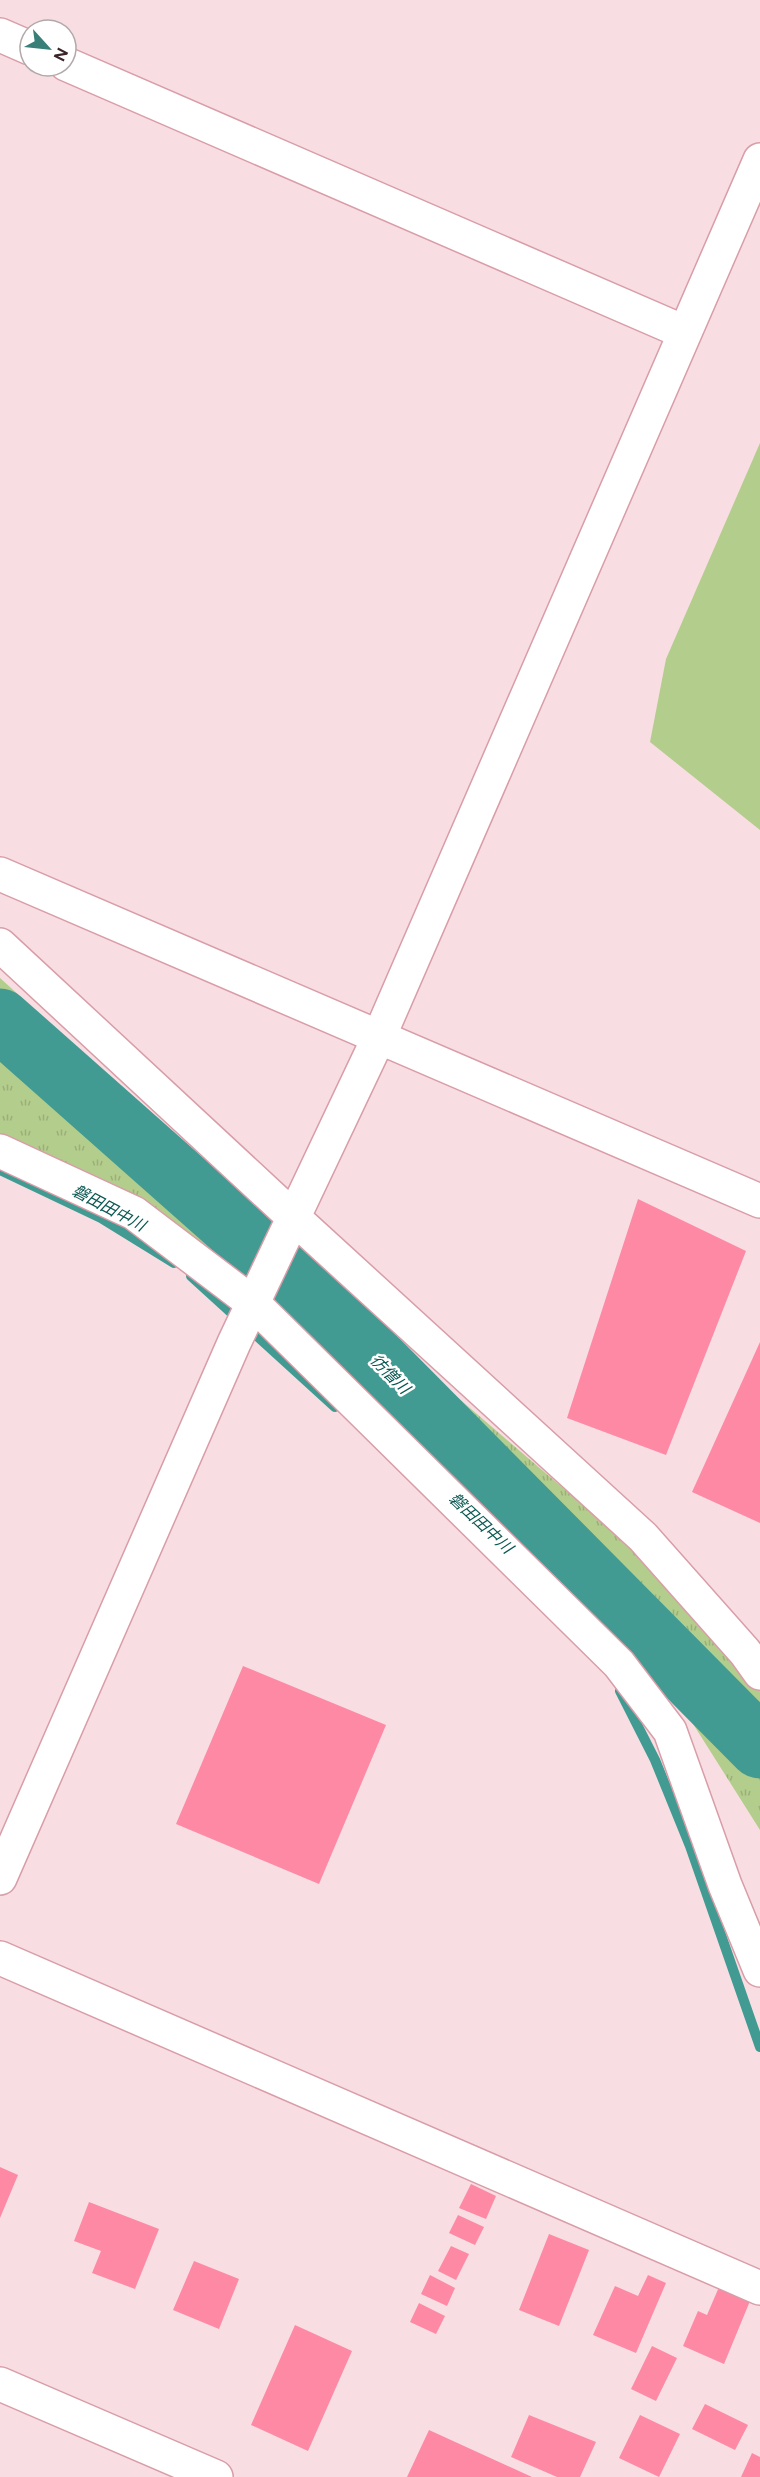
<svg xmlns="http://www.w3.org/2000/svg" width="760" height="2477" font-family="Figtree,'Noto Sans JP',sans-serif">
	<style>
		.grass { fill: url(#grass-tufts) }
		.pitch { fill: #b3cd8c }
		.lines { fill: none; stroke-linecap: round; stroke-linejoin: round }
		.stream { stroke: #419b92; stroke-width: 10 }
		.river { stroke: #419b92; stroke-width: 63 }
		.building { fill: #fe89a4 }
		.minor-casing { stroke: #d99da8; stroke-width: 36 }
		.minor { stroke: #fff; stroke-width: 33 }
		.labels { text-anchor: middle; dominant-baseline: central; stroke-width: 5; stroke-linejoin: round; paint-order: stroke }
		.water-label { font-size: 16px; font-style: italic; fill: #095751; stroke: #fff }
	</style>
	<defs>
		<pattern id="grass-tufts" width="24" height="20" patternUnits="userSpaceOnUse" patternTransform="scale(1.5)"><rect width="24" height="20" fill="#b3cd8c"/><path d="M3 7l-1-3M5 7V3M7 7l1-3M15 17l-1-3M17 17v-4M19 17l1-3" fill="none" stroke="#9bb079"/></pattern>
	</defs>
	<rect width="100%" height="100%" fill="#f8dee2"/>
	<path class="grass" d="M0 978 313 1262 442 1384 599 1519 666 1564 760 1682V1830L671 1689 393 1440 254 1304 0 1144Z"/>
	<path class="pitch" d="M760 443V830L650 742 666 659Z"/>
	<g class="lines">
		<path class="stream" d="M0 1170 101 1218 174 1263
			M191 1276 335 1407
			M620 1691 655 1760 690 1846 760 2047
			M743 1732 760 1728"/>
		<path class="river" d="M0 1020 323 1306 760 1747"/>
	</g>
	<path class="building" d="M638 1199 746 1251 666 1455 567 1418Z
		M760 1342V1523L692 1492Z
		M243 1666 386 1725 319 1884 176 1824Z
		M0 2167 18 2175 0 2218Z
		M471 2184 496 2196 486 2219 459 2208Z
		M89 2202 159 2229 135 2289 92 2273 101 2251 74 2241Z
		M458 2215 484 2227 475 2245 449 2233Z
		M549 2234 589 2250 559 2326 519 2310Z
		M451 2246 469 2254 456 2280 438 2271Z
		M194 2261 239 2279 219 2329 173 2310Z
		M430 2275 455 2288 447 2306 421 2294Z
		M648 2275 666 2283 636 2353 593 2335 615 2286 638 2296Z
		M719 2287 750 2301 724 2364 683 2346 698 2311 707 2315Z
		M419 2303 445 2316 436 2334 410 2322Z
		M295 2325 352 2351 308 2451 251 2425Z
		M652 2346 677 2358 656 2401 631 2389Z
		M705 2404 748 2425 735 2450 692 2429Z
		M529 2415 596 2442 580 2477H557L511 2457Z
		M640 2415 680 2434 659 2477 619 2458Z
		M429 2430 532 2477H407Z
		M752 2453 760 2457V2477H741Z"/>
	<g class="lines">
		<g class="minor-casing">
			<path id="minor" d="M0 35 30 48
				M66 64 684 332
				M0 874 760 1201
				M0 945 293 1217 643 1537 745 1652 760 1673
				M0 1151 134 1213 254 1304 619 1664 670 1731 725 1885 760 1970
				M0 1878 234 1343 379 1037 760 160
				M0 1958 760 2288
				M0 2384 216 2477"/>
		</g>
		<use href="#minor" class="minor"/>
	</g>
	<g class="labels">
		<g class="water-label">
			<text transform="translate(109 1208) rotate(28)">磐田田中川</text>
			<text transform="translate(390 1374) rotate(45)">彷僧川</text>
			<text transform="translate(481 1523) rotate(43)">磐田田中川</text>
		</g>
	</g>
	<g transform="translate(48 48) rotate(117)"><circle r="28" fill="#ffffff" stroke="#b1a8aa" stroke-width="1.5"/>
	<path d="M0-4.5L10 22L0 15L-10 22Z" fill="#387f78"/>
	<text y="-9" font-size="16" font-weight="bold" text-anchor="middle" fill="#3c252a">N</text>
	</g>
</svg>
